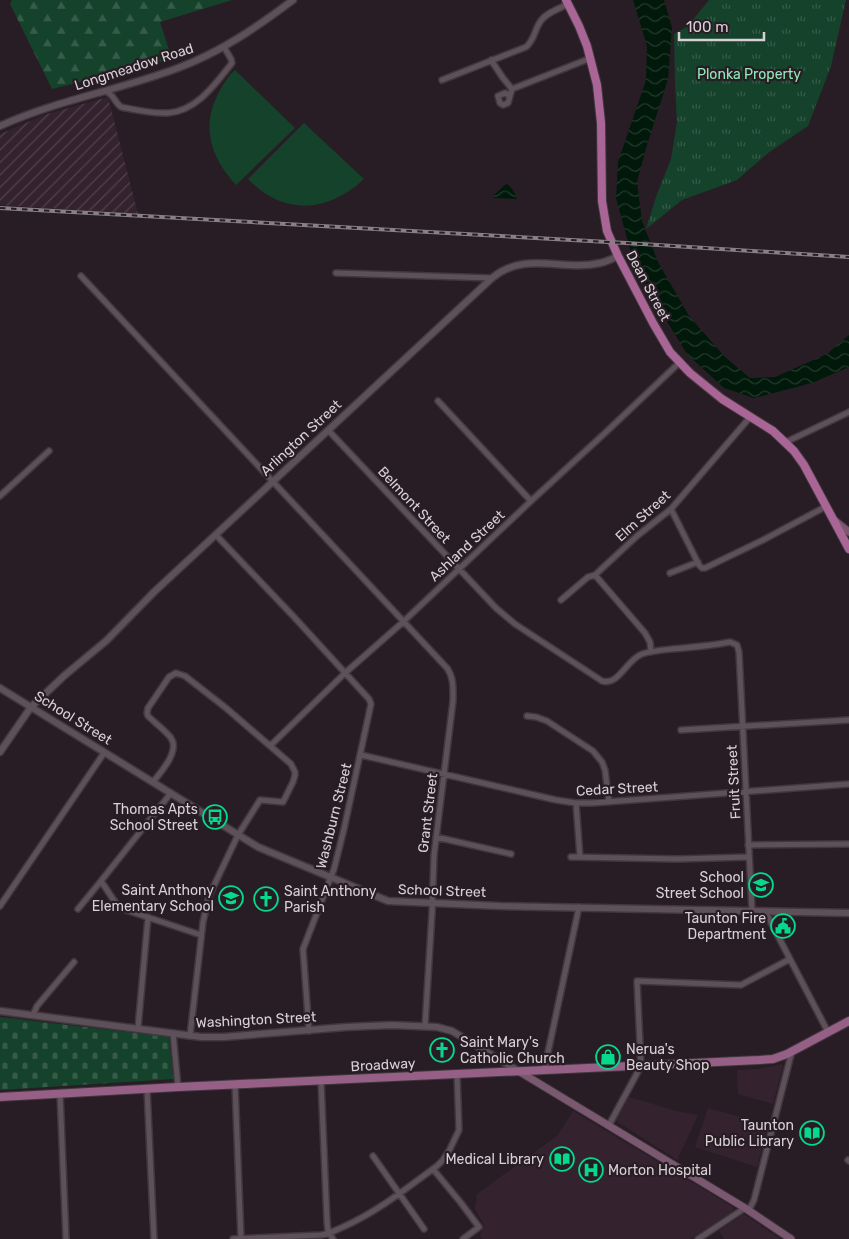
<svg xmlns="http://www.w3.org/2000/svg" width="849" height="1239" font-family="Rubik,sans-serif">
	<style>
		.built { fill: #34232f }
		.industrial { fill: url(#industrial-furrows) }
		.forest { fill: url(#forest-firs) }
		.cemetery { fill: url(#cemetery-stones) }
		.park { fill: url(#park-tufts) }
		.pitch { fill: #15422b }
		.water { fill: url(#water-waves) }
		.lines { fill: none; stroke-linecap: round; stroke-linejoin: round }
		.minor-casing { stroke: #41373e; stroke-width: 8 }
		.tertiary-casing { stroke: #41373e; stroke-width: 9 }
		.secondary-casing { stroke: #41373e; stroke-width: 9 }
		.primary-casing { stroke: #41373e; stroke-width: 10 }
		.trunk-casing { stroke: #41373e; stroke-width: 10 }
		.minor { stroke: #5e5059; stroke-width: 5 }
		.tertiary { stroke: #5e5059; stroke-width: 6 }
		.secondary { stroke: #7a5870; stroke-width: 7 }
		.primary { stroke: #966086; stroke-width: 8 }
		.trunk { stroke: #a96595; stroke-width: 8 }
		.rail-casing { stroke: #898086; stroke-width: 4 }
		.rail { stroke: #281d25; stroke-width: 2; stroke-dasharray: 5.5; stroke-linecap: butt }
		.labels { text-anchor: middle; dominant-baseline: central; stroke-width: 4.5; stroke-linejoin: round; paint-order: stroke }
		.street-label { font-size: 14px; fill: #d8d0d5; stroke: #281d25 }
		.park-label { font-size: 14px; fill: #92e9b9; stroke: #281d25 }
		.poi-label { font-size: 14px; fill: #d8d0d5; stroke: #281d25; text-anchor: end }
	</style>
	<defs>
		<pattern id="industrial-furrows" width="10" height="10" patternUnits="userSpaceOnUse" patternTransform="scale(1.25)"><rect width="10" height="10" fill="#34232f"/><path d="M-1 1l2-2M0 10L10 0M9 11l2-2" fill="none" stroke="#51424c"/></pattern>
		<pattern id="forest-firs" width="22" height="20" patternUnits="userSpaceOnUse" patternTransform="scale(1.25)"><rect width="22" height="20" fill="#15422b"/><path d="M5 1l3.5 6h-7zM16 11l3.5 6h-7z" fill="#365c49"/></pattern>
		<pattern id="cemetery-stones" width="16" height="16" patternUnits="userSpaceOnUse" patternTransform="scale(1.25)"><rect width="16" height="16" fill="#15422b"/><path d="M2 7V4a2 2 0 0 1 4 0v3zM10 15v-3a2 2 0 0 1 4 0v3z" fill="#365c49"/></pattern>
		<pattern id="park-tufts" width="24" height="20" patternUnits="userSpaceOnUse" patternTransform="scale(1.25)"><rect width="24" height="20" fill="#15422b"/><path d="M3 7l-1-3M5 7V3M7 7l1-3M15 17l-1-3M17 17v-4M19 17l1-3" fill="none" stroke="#365c49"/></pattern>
		<pattern id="water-waves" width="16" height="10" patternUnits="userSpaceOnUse" patternTransform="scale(1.25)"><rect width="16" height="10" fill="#00190a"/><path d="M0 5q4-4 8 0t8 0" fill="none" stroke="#24392d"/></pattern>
	</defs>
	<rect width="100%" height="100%" fill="#281d25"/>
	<path class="built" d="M782 1064 783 1066 773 1104 738 1094 737 1070 759 1069Z
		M629 1097 676 1111 698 1115 677 1160 616 1121Z
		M708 1108 768 1125 757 1167 695 1147Z
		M573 1111 733 1207V1211L690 1239H482L480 1235 484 1225 475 1209 477 1194 557 1136Z
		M744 1214 780 1239H724L719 1231Z"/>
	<path class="industrial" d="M108 97 138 214 0 205V134L47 114Z"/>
	<path class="forest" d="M12 0H232L160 22 172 59 52 89 10 4Z"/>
	<path class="cemetery" d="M0 1017 169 1037 173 1079 0 1090Z"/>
	<path class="park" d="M709 0H846L831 66 808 126 768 153 737 180 682 200 646 229 657 194 671 159 677 122 675 83 674 34 688 26Z"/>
	<path class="pitch" d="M235 70 295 128 236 185C212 159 201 129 217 96 222 86 227 77 235 70Z
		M304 123 364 179C328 213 283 216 248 179Z"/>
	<path class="water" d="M633 0H664L672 28 668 79 647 145 637 182 642 221 658 262 689 316 725 357 750 378 775 377 827 354 849 335V367L812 383 754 398 724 388 687 354 636 271 616 198 618 162 646 80 647 46Z
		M506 184C511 185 514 193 517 197L516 199 493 198 494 195Z"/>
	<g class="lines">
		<g class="minor-casing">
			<path id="minor" d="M491 60 503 78 512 89
				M442 80 526 47C535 39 534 31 540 22 545 13 559 9 568 4
				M512 89 591 58
				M105 91C115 95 113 101 121 107 136 110 153 114 168 113 197 111 216 83 232 63L231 59 224 47
				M510 96 505 93 498 96 500 103 503 105 508 103 512 89
				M336 273 492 278
				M81 276 447 668C454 678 453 688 453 701L434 855 432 913 425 1026
				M438 401 531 501
				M328 430 496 608 515 624 602 681C619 686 626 660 642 654 651 651 662 650 672 649 692 647 711 646 730 642L737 645 739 652 752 910
				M786 442 849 412
				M0 496 49 451
				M671 509 699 565 702 568H705L763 540 825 507
				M216 535 294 617 369 699 371 704 344 829 334 869 303 949 309 1031
				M670 573 698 562
				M595 575 645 633 650 642 651 652
				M561 600 588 577 595 575 637 536 671 509 751 416
				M527 716 536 717 547 721 593 751 602 762 605 770 609 802
				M681 730 849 720
				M270 746 345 673 403 622 531 501 605 433 679 363
				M361 755 556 800 576 803H592L849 784
				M153 782C161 772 180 751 171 738 165 730 155 723 148 716L147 713 148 708 169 677 176 673 185 676 226 708 291 764 295 772V775L293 782 283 802 260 800 238 835 209 896 203 922 190 1036
				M171 793 101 881 113 899 120 908 201 935
				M576 803 580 857
				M436 837 511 854
				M748 845 849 844
				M571 857 678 859 749 857
				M0 906 104 753
				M78 909 101 881
				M765 911 828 1032
				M33 1015 37 1006 74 962
				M138 1028 148 917
				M173 1033 178 1087
				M544 1071 579 907
				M321 1081 327 1221 328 1231 333 1239
				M235 1085 241 1239
				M147 1089 154 1239
				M60 1093 66 1239
				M609 1125 641 1066 637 981 741 985 790 959
				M373 1156 424 1229
				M848 1160 849 1161
				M433 1169 461 1203 479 1227 463 1239
				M749 1210 754 1200 792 1051
				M233 1239 321 1235C329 1234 336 1230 343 1227 377 1212 407 1188 437 1166L443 1160 449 1151 459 1130 457 1074
				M698 1239 745 1208"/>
		</g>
		<g class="tertiary-casing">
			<path id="tertiary" d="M0 126C57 100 120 90 178 68 221 52 257 27 293 0
				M0 688 258 847 388 901 500 906 849 913
				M0 752 31 707 65 675 106 641 154 592 492 278C526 250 562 272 600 263 606 262 612 259 618 256
				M0 1011 201 1037H224L346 1027 392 1025 437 1027 452 1031 520 1072"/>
		</g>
		<g class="secondary-casing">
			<path id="secondary" d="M834 520 849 532
				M520 1072 745 1208 791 1239"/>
		</g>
		<g class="primary-casing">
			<path id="primary" d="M0 1097 178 1087 759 1060 773 1059 787 1054 849 1021"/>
		</g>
		<g class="trunk-casing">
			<path id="trunk" d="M566 0 579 26 587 46 597 85 601 123 602 201 607 231 618 256 653 323 670 352 690 373 722 399 773 431 794 451 804 465 849 549"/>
		</g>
		<use href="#minor" class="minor"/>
		<use href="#tertiary" class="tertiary"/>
		<use href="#secondary" class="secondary"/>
		<use href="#primary" class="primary"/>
		<use href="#trunk" class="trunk"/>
		<g class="rail-casing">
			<path id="rail" d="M0 208 626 243 849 257"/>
		</g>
		<use href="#rail" class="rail"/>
	</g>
	<defs>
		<g id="bus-ring" transform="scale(1.25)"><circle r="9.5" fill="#281d25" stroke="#05d98b" stroke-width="1.5"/><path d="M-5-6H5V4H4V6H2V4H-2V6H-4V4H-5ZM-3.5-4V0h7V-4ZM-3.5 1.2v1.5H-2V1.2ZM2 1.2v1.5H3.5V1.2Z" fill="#05d98b"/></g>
		<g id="school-ring" transform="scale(1.25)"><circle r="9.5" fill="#281d25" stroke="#05d98b" stroke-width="1.5"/><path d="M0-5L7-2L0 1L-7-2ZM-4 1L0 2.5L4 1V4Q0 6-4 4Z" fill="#05d98b"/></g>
		<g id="church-ring" transform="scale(1.25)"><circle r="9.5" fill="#281d25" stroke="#05d98b" stroke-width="1.5"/><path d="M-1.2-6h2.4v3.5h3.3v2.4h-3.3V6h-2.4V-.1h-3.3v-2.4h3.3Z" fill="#05d98b"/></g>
		<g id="civic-ring" transform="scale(1.25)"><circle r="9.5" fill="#281d25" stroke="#05d98b" stroke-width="1.5"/><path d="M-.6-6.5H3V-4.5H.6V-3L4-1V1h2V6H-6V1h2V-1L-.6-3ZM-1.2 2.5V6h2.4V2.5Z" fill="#05d98b"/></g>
		<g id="shop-ring" transform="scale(1.25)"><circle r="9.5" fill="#281d25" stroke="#05d98b" stroke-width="1.5"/><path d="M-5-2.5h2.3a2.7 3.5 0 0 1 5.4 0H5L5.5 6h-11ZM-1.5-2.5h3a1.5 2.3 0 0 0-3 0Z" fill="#05d98b"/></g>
		<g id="library-ring" transform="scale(1.25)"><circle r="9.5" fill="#281d25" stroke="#05d98b" stroke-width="1.5"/><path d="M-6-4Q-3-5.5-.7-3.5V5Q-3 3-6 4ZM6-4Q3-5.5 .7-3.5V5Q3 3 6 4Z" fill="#05d98b"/></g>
		<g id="hospital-ring" transform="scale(1.25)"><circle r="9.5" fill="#281d25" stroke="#05d98b" stroke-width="1.5"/><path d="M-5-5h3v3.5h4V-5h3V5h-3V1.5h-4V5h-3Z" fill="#05d98b"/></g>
	</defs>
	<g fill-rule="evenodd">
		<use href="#bus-ring" x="215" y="817"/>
		<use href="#school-ring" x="761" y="885"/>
		<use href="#school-ring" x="231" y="898"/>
		<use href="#church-ring" x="266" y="899"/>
		<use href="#civic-ring" x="783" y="926"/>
		<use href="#church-ring" x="442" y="1050"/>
		<use href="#shop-ring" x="608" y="1057"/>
		<use href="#library-ring" x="812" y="1133"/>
		<use href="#library-ring" x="562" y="1159"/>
		<use href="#hospital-ring" x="591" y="1170"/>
	</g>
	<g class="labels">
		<g class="street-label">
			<text transform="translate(134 67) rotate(-18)">Longmeadow Road</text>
			<text transform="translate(648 286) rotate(62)">Dean Street</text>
			<text transform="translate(301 438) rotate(-43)">Arlington Street</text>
			<text transform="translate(414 505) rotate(47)">Belmont Street</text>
			<text transform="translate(643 516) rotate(-42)">Elm Street</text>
			<text transform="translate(467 546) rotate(-43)">Ashland Street</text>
			<text transform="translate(73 718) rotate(32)">School Street</text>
			<text transform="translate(734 782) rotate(-93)">Fruit Street</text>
			<text transform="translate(617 789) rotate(-3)">Cedar Street</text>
			<text transform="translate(428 813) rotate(-83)">Grant Street</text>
			<text transform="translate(334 816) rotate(-76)">Washburn Street</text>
			<text transform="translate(442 891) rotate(2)">School Street</text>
			<text transform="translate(256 1020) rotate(-3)">Washington Street</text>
			<text transform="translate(383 1065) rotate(-3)">Broadway</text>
		</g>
		<g class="park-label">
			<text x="749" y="74">Plonka Property</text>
		</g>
		<g class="poi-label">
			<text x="198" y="809">Thomas Apts<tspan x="198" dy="16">School Street</tspan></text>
			<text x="744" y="877">School<tspan x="744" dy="16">Street School</tspan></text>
			<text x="214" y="890">Saint Anthony<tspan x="214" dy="16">Elementary School</tspan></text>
			<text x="284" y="891" text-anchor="start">Saint Anthony<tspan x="284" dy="16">Parish</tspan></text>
			<text x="766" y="918">Taunton Fire<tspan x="766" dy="16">Department</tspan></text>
			<text x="460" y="1042" text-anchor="start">Saint Mary's<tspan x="460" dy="16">Catholic Church</tspan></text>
			<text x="626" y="1049" text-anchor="start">Nerua's<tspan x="626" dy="16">Beauty Shop</tspan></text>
			<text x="794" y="1125">Taunton<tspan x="794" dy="16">Public Library</tspan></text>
			<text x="544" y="1159">Medical Library</text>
			<text x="608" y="1170" text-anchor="start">Morton Hospital</text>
		</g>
	</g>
	<path d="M679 32v8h85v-8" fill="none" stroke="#d8d0d5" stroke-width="2.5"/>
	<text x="686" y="32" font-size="15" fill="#d8d0d5" stroke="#281d25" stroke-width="4" paint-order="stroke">100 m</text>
</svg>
